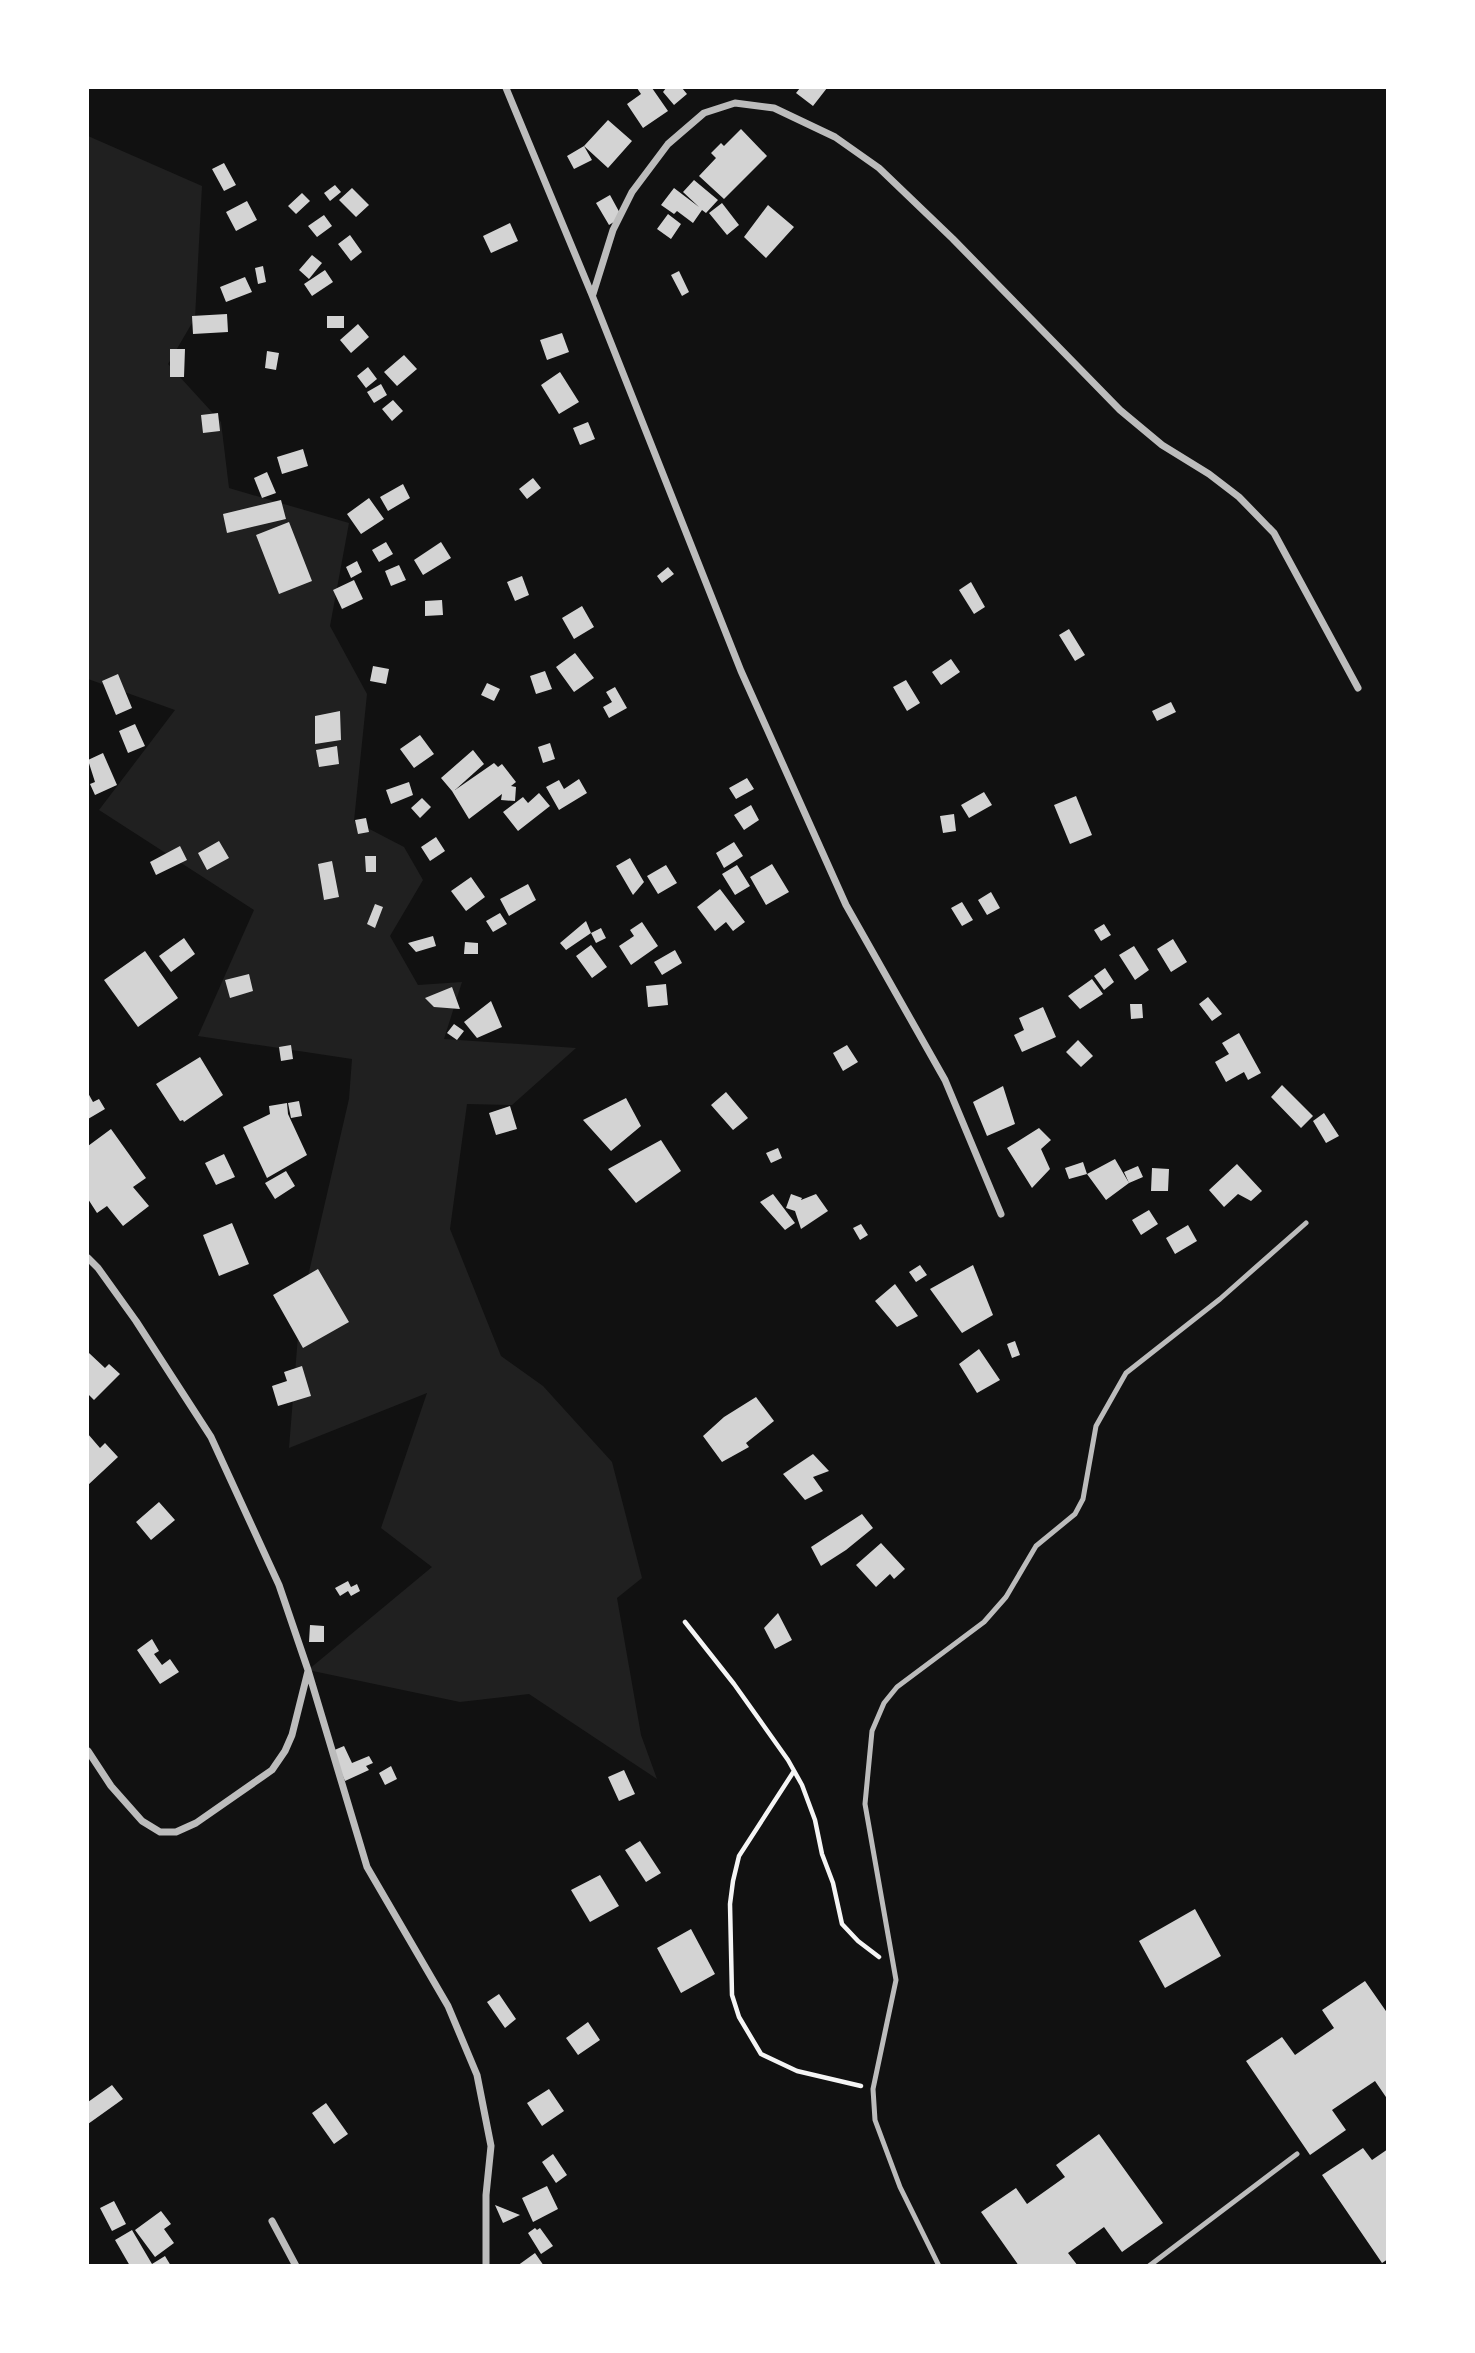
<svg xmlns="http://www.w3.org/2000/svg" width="1475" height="2353" font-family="Lato,sans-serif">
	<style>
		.green { fill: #202020 }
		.building { fill: #d3d3d3 }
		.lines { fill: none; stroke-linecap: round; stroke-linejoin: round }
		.path { stroke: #f5f5f5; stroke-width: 4.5 }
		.service { stroke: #bcbcbc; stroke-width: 5 }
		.minor { stroke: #bcbcbc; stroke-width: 7 }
	</style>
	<rect width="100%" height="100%" fill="#111"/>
	<path class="green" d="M88 136 202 186 195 318 168 364 221 422 229 488 349 523 330 626 367 694 354 821 404 847 423 880 390 936 418 985 462 982 444 1039 576 1048 512 1105 467 1104 450 1229 501 1356 543 1386 612 1462 642 1578 617 1598 641 1735 657 1779 529 1694 460 1702 308 1670 432 1567 381 1528 427 1393 289 1448 300 1311 349 1099 352 1059 198 1036 254 910 99 810 175 710 88 679Z"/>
	<path class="building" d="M637 88H652L668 111 643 128 627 104 641 94Z
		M666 88H682L687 94 674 105 663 92Z
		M800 88H827L813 106 796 93Z
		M608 120 632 141 608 168 584 146Z
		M741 129 767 156 724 199 699 176 716 158 711 153 721 143 724 146Z
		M584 146 592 160 574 169 567 156Z
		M224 163 236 185 224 191 212 169Z
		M694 180 718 200 706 213 702 210 693 223 677 211 674 214 661 205 674 188 699 207 683 192Z
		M335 185 341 192 330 201 324 193Z
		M352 188 369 205 356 217 339 200Z
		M302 193 310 201 296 214 288 206Z
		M610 195 622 217 609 225 596 203Z
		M247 201 257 220 236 231 226 212Z
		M722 203 739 225 727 235 709 213Z
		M768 205 794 227 766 258 744 237Z
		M668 214 681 224 671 239 657 229Z
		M324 215 332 226 317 237 308 226Z
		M510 223 518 241 491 253 483 236Z
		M350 235 362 252 351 261 338 244Z
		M312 255 322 263 309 279 299 270Z
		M263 266 266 282 258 284 255 268Z
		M325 270 333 282 312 296 304 284Z
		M679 271 689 292 682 296 671 275Z
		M245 277 252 292 226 302 220 287Z
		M227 314 228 332 193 334 192 316Z
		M327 316H344V328H327Z
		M358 324 369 337 351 353 340 340Z
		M562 333 569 352 547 360 540 340Z
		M170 349H185L184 377H170Z
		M267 351 279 353 276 370 265 368Z
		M404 355 417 369 397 386 384 372Z
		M368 367 377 379 366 388 357 376Z
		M560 372 579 402 559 414 541 385Z
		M381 384 387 395 374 403 367 392Z
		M393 400 403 411 392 421 382 409Z
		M218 413 220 431 203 433 201 415Z
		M588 422 595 439 580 445 573 428Z
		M303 449 308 466 282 474 277 457Z
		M267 472 276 493 262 498 254 478Z
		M533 478 541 488 527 499 519 489Z
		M403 484 410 498 388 511 380 497Z
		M369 498 384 519 361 534 347 514Z
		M281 500 286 519 227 533 223 514Z
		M289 522 312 581 279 594 256 535Z
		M386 542 393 554 379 562 372 550Z
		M441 542 451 558 423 575 414 560Z
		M357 561 362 572 351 578 346 567Z
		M399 565 406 580 391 586 385 571Z
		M668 567 674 574 662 583 657 576Z
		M522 576 529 595 515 601 507 582Z
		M354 580 363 599 342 609 333 590Z
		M971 582 985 607 974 614 959 590Z
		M442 600 443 615 425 616V601Z
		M582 606 594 627 574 639 562 618Z
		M1069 629 1085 655 1075 661 1059 635Z
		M575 653 594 678 574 692 556 667Z
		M951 659 960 672 941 685 932 672Z
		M373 666 389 669 386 684 370 681Z
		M545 671 552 689 536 694 530 676Z
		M118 674 132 708 116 715 102 681Z
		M906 680 920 703 907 711 893 687Z
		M487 683 500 689 494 701 481 695Z
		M615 687 627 708 609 718 603 707 612 702 606 692Z
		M1171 702 1176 712 1157 721 1152 711Z
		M340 711 341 740 315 744V716Z
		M135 724 145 746 128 753 119 731Z
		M420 735 434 754 414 768 400 749Z
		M550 743 555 759 543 763 538 747Z
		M337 746 339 764 319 767 316 750Z
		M473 750 484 764 455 790 494 763 498 767 502 764 516 782 511 786 516 787 515 801 501 800 502 794 469 819 452 791 441 778Z
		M103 753 117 785 95 795 90 784 95 782 88 760Z
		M747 778 754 789 736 799 729 788Z
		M579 779 587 793 559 810 546 787 559 780 564 789Z
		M409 782 413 795 391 804 386 790Z
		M984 792 992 805 969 818 961 805Z
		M539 793 550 806 518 831 503 812 523 797 528 803Z
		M1076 796 1092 835 1070 844 1054 805Z
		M422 798 431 807 420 818 411 808Z
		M751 805 759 820 744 830 734 815Z
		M954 814 956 831 943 833 940 816Z
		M366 818 369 832 358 834 355 820Z
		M436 837 445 851 430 861 421 847Z
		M219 841 229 858 207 870 198 853Z
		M734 842 743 856 724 868 716 853Z
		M180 846 187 860 156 875 150 862Z
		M365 856H376V872H366Z
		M630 858 644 882 633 895 616 866Z
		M332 861 339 897 324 900 318 864Z
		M772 864 789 892 766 905 750 877Z
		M666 865 677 883 658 894 647 876Z
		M737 865 750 886 735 895 722 874Z
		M471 877 485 897 466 911 451 891Z
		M528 884 536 900 509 916 500 899Z
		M720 889 745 922 733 931 726 922 715 931 697 907Z
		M991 892 1000 908 987 915 978 900Z
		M962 902 973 920 962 926 951 908Z
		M375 904 383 907 375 928 367 924Z
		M500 913 507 924 493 932 486 921Z
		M586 921 591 933 566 950 560 943Z
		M642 922 658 946 631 965 619 946 634 936 630 930Z
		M1104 924 1111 935 1101 941 1094 930Z
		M601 928 606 938 596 943 591 933Z
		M433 936 436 946 416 952 408 943Z
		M184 938 195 954 171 972 159 956Z
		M1173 939 1187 962 1171 972 1157 949Z
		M465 942 478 943V954H464Z
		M591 945 607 967 592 978 576 956Z
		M1134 946 1149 970 1135 980 1119 955Z
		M675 950 682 963 662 975 654 962Z
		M145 951 178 998 138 1027 104 980Z
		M1105 968 1114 982 1104 990 1094 976Z
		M249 974 253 991 230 998 225 980Z
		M1092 979 1103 994 1080 1009 1068 996Z
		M666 984 668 1005 648 1007 646 986Z
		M452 987 460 1009 434 1007 425 998Z
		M1208 997 1222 1014 1212 1021 1199 1004Z
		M491 1001 502 1027 477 1038 464 1022Z
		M1130 1004H1142L1143 1018 1131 1019Z
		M1043 1007 1056 1037 1022 1052 1014 1035 1024 1030 1019 1018Z
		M454 1024 464 1031 457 1040 447 1033Z
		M1239 1033 1261 1073 1248 1080 1244 1072 1226 1082 1215 1062 1229 1054 1222 1043Z
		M1078 1040 1093 1056 1081 1067 1066 1052Z
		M291 1045 293 1059 281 1061 279 1047Z
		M847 1045 858 1062 843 1071 833 1053Z
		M200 1057 223 1095 184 1122 183 1120 180 1121 156 1084Z
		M1282 1085 1313 1116 1301 1128 1271 1097Z
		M1003 1086 1015 1124 987 1136 973 1102Z
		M726 1092 748 1118 733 1130 711 1105Z
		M88 1093 93 1102 99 1099 105 1109 88 1119Z
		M626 1098 641 1126 611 1151 583 1120Z
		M299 1101 302 1116 291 1118 288 1103Z
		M287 1103 288 1114 307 1155 267 1178 243 1127 270 1114 269 1106Z
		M510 1106 517 1129 496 1135 489 1113Z
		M1324 1113 1339 1136 1326 1143 1313 1121Z
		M1039 1128 1051 1140 1041 1149 1050 1169 1032 1188 1007 1148Z
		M111 1129 146 1178 133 1187 149 1206 123 1226 107 1206 97 1213 88 1199V1146Z
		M661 1140 681 1171 636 1203 608 1169Z
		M778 1148 782 1158 771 1163 766 1153Z
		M224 1154 235 1177 216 1185 205 1163Z
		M1115 1159 1129 1183 1124 1172 1138 1166 1143 1177 1129 1183 1106 1200 1087 1174Z
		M1083 1162 1087 1174 1069 1179 1065 1168Z
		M1237 1164 1262 1191 1251 1201 1238 1194 1224 1207 1209 1190Z
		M1152 1168 1169 1169 1168 1191H1151Z
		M286 1171 295 1186 275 1199 265 1183Z
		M773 1194 795 1223 785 1230 760 1202Z
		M791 1194 802 1198 801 1200 816 1194 828 1211 801 1229 795 1211 786 1208Z
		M1149 1210 1158 1224 1141 1235 1132 1220Z
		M232 1223 249 1264 219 1276 203 1235Z
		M861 1224 868 1235 860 1240 853 1228Z
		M1188 1225 1197 1241 1175 1254 1166 1238Z
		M920 1265 927 1275 916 1282 909 1272Z
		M973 1265 993 1315 962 1333 930 1289Z
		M318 1269 349 1322 303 1348 273 1295Z
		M895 1284 918 1316 897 1327 875 1301Z
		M1015 1341 1020 1355 1012 1358 1007 1344Z
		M979 1349 1000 1380 977 1393 959 1364Z
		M89 1353 105 1368 109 1364 120 1374 94 1400 88 1394V1355Z
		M302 1366 311 1396 278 1406 272 1386 287 1381 284 1372Z
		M756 1397 774 1421 746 1443 749 1447 722 1462 703 1436 724 1417Z
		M88 1434 100 1448 105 1443 118 1457 88 1485Z
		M813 1454 829 1471 813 1477 823 1491 805 1500 783 1474Z
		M159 1502 175 1520 151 1540 136 1522Z
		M862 1514 873 1528 846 1550 821 1566 811 1547Z
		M881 1543 905 1569 894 1579 890 1574 876 1587 856 1565Z
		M348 1581 351 1587 357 1584 360 1591 351 1596 348 1591 340 1596 335 1588Z
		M778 1613 792 1640 775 1649 764 1628Z
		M310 1625 324 1626V1642H309Z
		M152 1639 159 1651 154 1654 162 1665 170 1659 179 1672 160 1684 137 1650Z
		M344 1746 352 1763 369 1756 373 1763 366 1766 369 1770 345 1781 332 1751Z
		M391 1766 397 1779 385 1785 379 1773Z
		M624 1770 635 1794 619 1801 608 1777Z
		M640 1841 661 1873 646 1882 625 1850Z
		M600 1875 619 1906 590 1922 571 1890Z
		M1195 1909 1221 1956 1165 1988 1139 1941Z
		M691 1929 715 1974 681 1993 657 1948Z
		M1365 1981 1388 2014V2100L1375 2081 1332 2110 1346 2130 1310 2155 1246 2061 1282 2037 1295 2055 1334 2028 1322 2010Z
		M499 1994 516 2019 505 2028 487 2002Z
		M588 2022 600 2040 578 2055 566 2038Z
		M112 2085 123 2099 88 2124V2102Z
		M549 2089 564 2111 542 2126 527 2103Z
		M326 2103 348 2134 334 2144 312 2113Z
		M1099 2134 1163 2223 1122 2252 1104 2227 1068 2253 1078 2266H1019L981 2212 1016 2188 1027 2204 1065 2177 1056 2165Z
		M1363 2148 1372 2160 1388 2149V2259L1382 2263 1322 2175Z
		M553 2154 567 2175 556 2183 542 2162Z
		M547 2186 558 2209 533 2222 522 2198Z
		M114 2201 126 2224 112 2231 100 2208Z
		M495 2205 520 2215 503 2223Z
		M161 2211 171 2224 164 2229 174 2243 155 2257 135 2230Z
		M535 2228 537 2230 540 2228 553 2246 541 2254 528 2233Z
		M132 2230 152 2264 165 2256 171 2266H130L115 2240Z
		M535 2253 544 2266H517Z"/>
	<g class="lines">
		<path class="path" d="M685 1622 734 1684 788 1760 802 1785 815 1820 822 1854 833 1883 842 1924 858 1941 879 1957
			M794 1771 739 1856 733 1881 730 1904 732 1995 739 2017 761 2054 797 2071 861 2086"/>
		<path class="service" d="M939 2266 900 2187 875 2120 873 2089 896 1980 865 1804 872 1731 884 1703 897 1687 984 1622 1006 1597 1036 1546 1075 1514 1083 1499 1096 1426 1126 1373 1220 1299 1306 1223
			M1149 2266 1297 2154"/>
		<path class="minor" d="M506 88 592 295 741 671 846 905 945 1080 1001 1214
			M593 294 613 230 632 192 668 144 704 113 735 103 774 108 835 137 879 168 953 239 1120 410 1162 445 1209 474 1239 497 1274 533 1358 688
			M88 1258 98 1268 136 1321 211 1437 279 1585 308 1670 367 1867 448 2006 477 2075 491 2146 486 2195V2266
			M88 1751 111 1786 142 1821 160 1832H176L196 1823 272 1770 285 1751 292 1735 308 1671
			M272 2221 296 2266"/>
	</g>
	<rect width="1475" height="2353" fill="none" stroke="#ffffff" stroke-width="178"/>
</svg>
